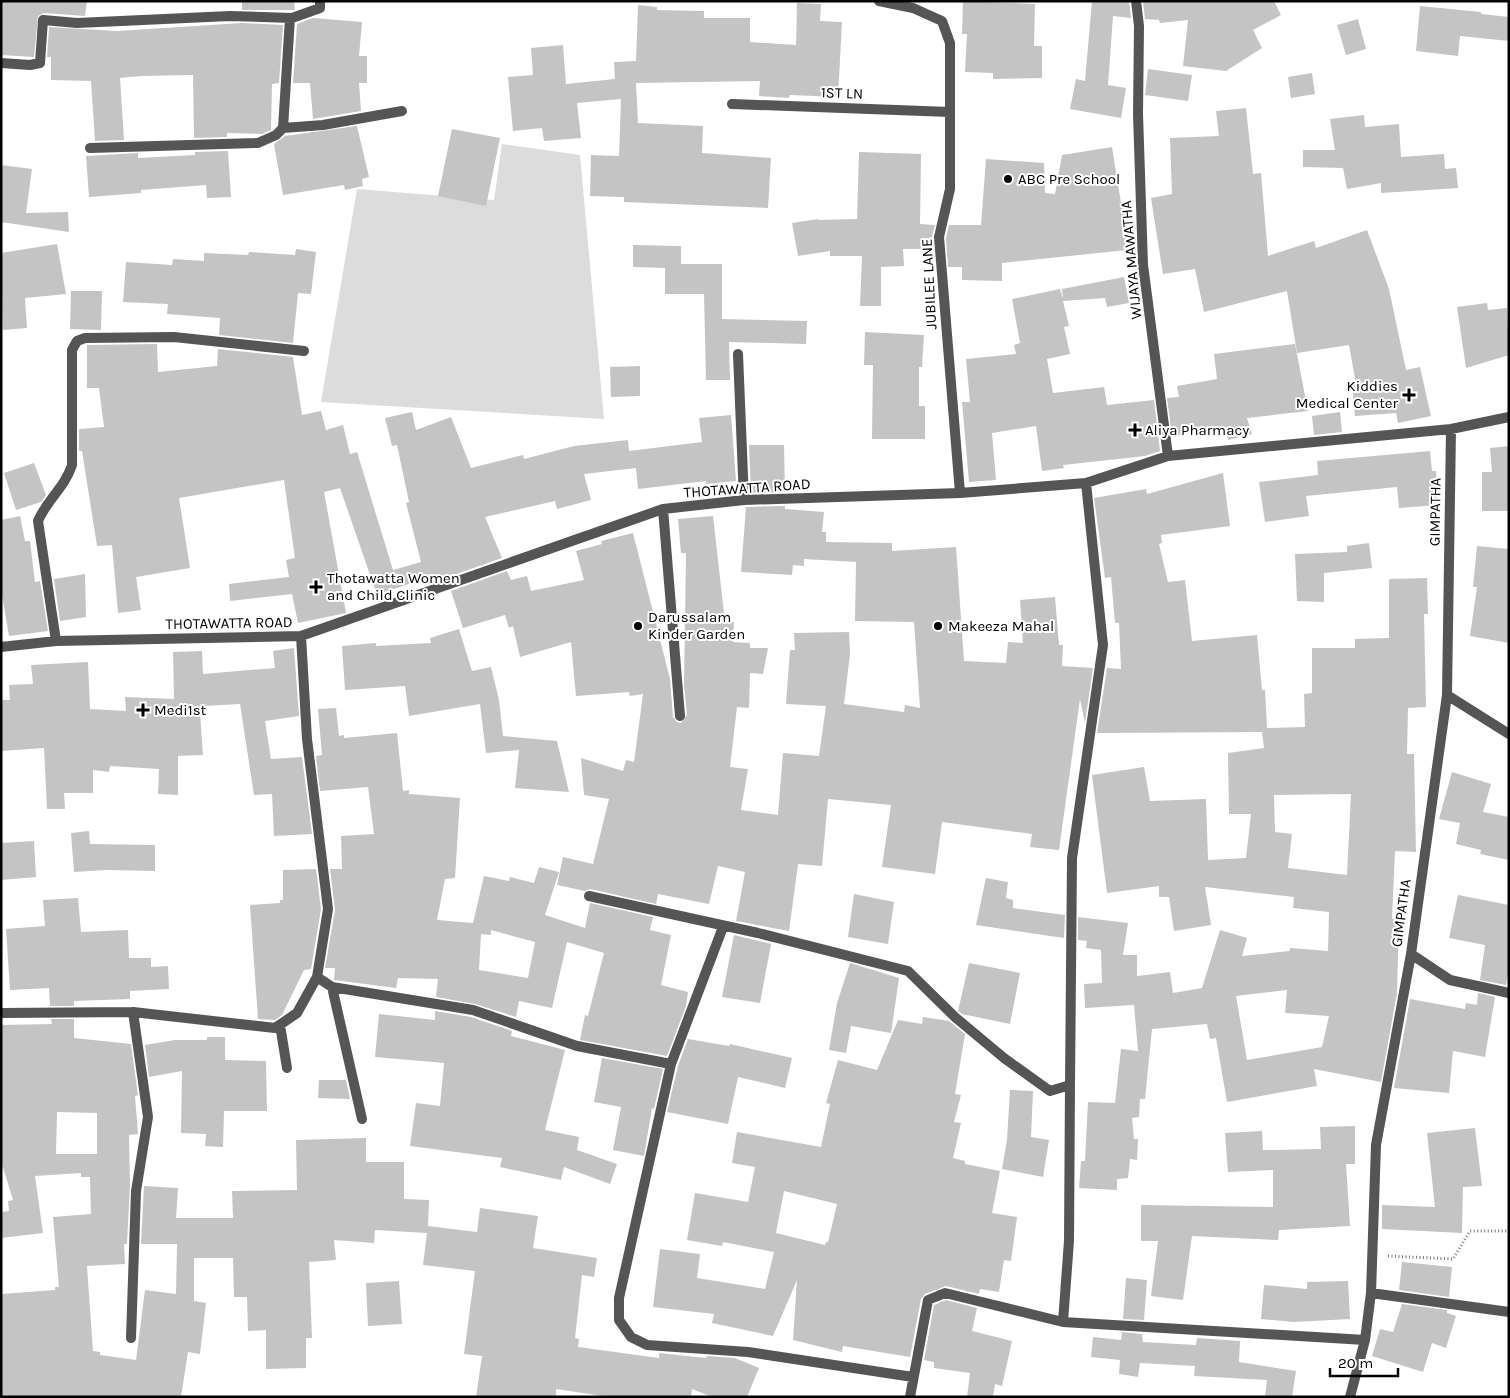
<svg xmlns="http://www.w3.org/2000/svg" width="1510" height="1398" font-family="Karla,sans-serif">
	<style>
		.green { fill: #dcdcdc }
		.building { fill: #c4c4c4; fill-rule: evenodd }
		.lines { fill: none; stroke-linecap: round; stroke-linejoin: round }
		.path { stroke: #777; stroke-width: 3; stroke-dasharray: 1 2.5; stroke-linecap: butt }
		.street { stroke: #555; stroke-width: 10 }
		.poi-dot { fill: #000; stroke: #fff; stroke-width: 2 }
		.labels { text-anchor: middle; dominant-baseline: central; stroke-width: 4; stroke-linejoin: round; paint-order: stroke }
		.street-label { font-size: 15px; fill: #000; stroke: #fff }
		.poi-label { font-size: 15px; fill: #000; stroke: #fff; text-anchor: start }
	</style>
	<rect width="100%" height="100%" fill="#fff"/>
	<path class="green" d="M502 144 580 155 604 419 321 402 357 189 494 200Z"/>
	<path class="building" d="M1 1H87L85 16 44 13 38 16 34 57 1 55Z
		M242 1H294L295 10H242Z
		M963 1 1035 4 1034 46H1042V78L993 79V73L965 72 967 34H962Z
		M1092 1H1129L1131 18 1113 16 1108 85 1126 88 1121 118 1070 109 1076 79 1085 81Z
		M1143 1H1274L1281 15 1253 30 1262 48 1226 71 1183 66 1188 20 1160 23 1159 20 1145 19Z
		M797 3 821 4 820 21 842 22 838 97 790 95 789 98 759 96 760 81 636 83 638 123 703 126 702 153 771 158 768 208 624 202V197L590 196 591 155 619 156 621 99 577 103 581 138 544 141 542 128 513 131 508 77 533 75 531 48 563 45 566 84 615 79 614 62 636 61 638 5 657 7V10L704 11V18H750V42L796 45Z
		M1420 6 1481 12V14L1509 17V41L1460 36 1458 56 1416 51Z
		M313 18 362 22 359 56H367V83H359L361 111 313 119 310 83H293L297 24Z
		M1358 19 1366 49 1346 55 1337 25Z
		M242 23 283 25 279 83 272 84 271 130 262 134 227 133V137L194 138 193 75 141 76 120 78 124 140 95 141 91 81 51 80V57H47L49 27 117 31Z
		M1148 69 1192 75 1188 101 1145 95Z
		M1312 73 1315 94 1291 98 1288 77Z
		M1246 108 1253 174 1261 173 1268 256 1314 241 1316 248 1367 230 1389 289 1406 370 1420 367 1431 416 1398 423 1396 413 1355 416 1352 384H1356L1349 345 1297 353 1287 291 1204 312 1195 269 1163 274 1151 198 1172 194 1170 138 1219 136 1216 111Z
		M1364 115 1365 127 1399 124 1401 157 1444 154 1445 169 1456 168 1458 188 1381 193V183L1347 189 1343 168 1303 167V150H1335L1330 119Z
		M357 126 369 177 362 179 363 186 345 190 344 185 283 195 274 144 285 136Z
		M452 129 500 138 486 206 438 196Z
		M1112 147 1121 203H1124L1127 250 1002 263V281L962 280V267H948L946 238 949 225H981L986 159 1044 163 1045 193 1055 194 1062 155Z
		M228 151 231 197 207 198 206 185 141 190V193L89 197 86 156 138 153V158L195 155V152Z
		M859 152 921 154 920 224 935 225 932 236 933 249H903L904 266 881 267V306H860L862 256H830V251L798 256 792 223 818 219V220L857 219Z
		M1 165 32 169 26 213 68 212 69 232 1 222Z
		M57 244 66 294 25 298 27 328 3 330 1 253Z
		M633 245 681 246V264H722V319L807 321 806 344 729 342 730 380H706L704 294H665V268L633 267Z
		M296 249 316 252 311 294 298 293 293 343 219 335 220 318 167 314 168 304 123 302 126 262 172 265 173 259 204 261V253L248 255 249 252 295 255Z
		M1124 277 1129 303 1107 307 1105 298 1063 301 1069 326 1064 327 1070 354 1047 359 1053 393 1104 387 1107 405 1154 400 1160 451 1145 456 1063 465 1064 468 1042 471 1036 426 992 433 996 480 969 482 962 402H970L966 359 1016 354 1014 345 1020 343 1012 299 1060 289 1063 299 1062 289Z
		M71 291H102L101 330 70 329Z
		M1487 303 1488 310 1507 308 1509 355 1466 368 1457 307Z
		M865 332 924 335 922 367H919V406H925V439H872L873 365H864Z
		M157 344 158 372 217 366 218 349 293 357 302 415 321 411 326 430 343 425 350 454 357 452 393 570 421 562 406 503 409 502 397 445 392 446 385 418 412 412 416 430 451 417 471 468 523 455 524 459 574 446 628 440 629 451 702 442 699 418 731 415 736 481 706 484V481L638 489 636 468 584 474 591 500 557 509 555 501 485 517 502 558 425 585 423 579 377 595 340 488 324 492 346 613 298 623 292 594 230 601 229 584 289 577 286 560 295 558 284 480 179 498 190 568 136 577 141 610 118 613 112 545 97 546 82 451H79V429L104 427 99 388H87V345Z
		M1295 344 1308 411 1247 418 1252 434 1228 440 1225 427 1172 436 1167 398 1179 397 1177 386 1217 379 1214 354Z
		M640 366V396L611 397 610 367Z
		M1340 412 1342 432 1314 435 1312 416Z
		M749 445H784L785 492 751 493Z
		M1509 446V511H1482V472H1492L1490 448Z
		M1430 451 1432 471H1436L1438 505 1399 508 1397 487 1306 496 1309 516 1265 522 1259 482 1318 475 1317 461Z
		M34 463 46 495 41 502 16 510 4 473Z
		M1223 473 1230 526 1161 535 1162 543 1159 544 1168 582 1185 580 1192 641 1257 635 1262 690H1265L1267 728 1305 727 1304 694 1312 693V648H1355V639L1389 638V579L1427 578 1428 614H1424L1426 707 1408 708 1407 754H1414L1416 852 1395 851 1392 919H1399L1397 993 1381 1082 1314 1069 1317 1086 1227 1102 1216 1038 1210 1039 1207 1024 1152 1029 1145 1099H1140L1139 1117 1132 1118 1134 1139H1138L1137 1160 1130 1159 1128 1178 1117 1179V1190L1079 1188 1081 1161H1085L1088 1102 1115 1103 1121 1049 1138 1051 1134 1005 1085 1008 1084 984 1102 983 1101 950 1086 948 1087 941 1078 940V917L1128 923 1123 955H1137V976L1170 972 1173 993 1202 988 1220 930 1247 938 1242 956 1290 951V948L1328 951 1329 912 1293 908 1294 897 1205 887 1211 925 1174 931 1169 897H1159V886L1107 893 1092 775 1144 767 1150 801 1206 799 1208 860 1246 858 1251 814H1229L1228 753 1264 748 1262 732 1097 733 1107 668 1121 669 1119 623H1115L1111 577 1105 578 1094 498 1146 489 1147 494ZM1351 794 1347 875 1288 868 1292 834 1275 832 1274 795ZM1287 990 1285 1013 1329 1016 1322 1047 1247 1060 1236 996Z
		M785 506V509L824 512 822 532H826V542L892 543V551L956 547 964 661 1006 663 1008 642 1023 643 1020 600 1055 597 1059 645H1063L1062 666 1093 668 1085 723 1080 699 1059 850 1030 847 1032 834 942 822 935 874 882 867 891 805 828 799 822 866 798 864 789 931 736 921 745 872 718 866 709 904 658 894 656 904 590 889 585 891 557 885 563 857 593 864 609 799 584 795 581 758 623 771 626 760 634 762 643 694 630 696 629 692 576 696 571 642 520 657 513 626 509 628 505 615 463 628 451 591 507 571 511 580 527 576 531 591 584 580 576 551 602 544 601 541 633 533 670 679 673 717 677 722 681 723 687 715 684 684 686 553H681L678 519 713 516 725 622H734L733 642 750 643V648H768L763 674 750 673 749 708 737 707 730 767 748 769 741 810 778 815 783 753 819 756 826 706 786 704 790 650H795L794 633 849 632 850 654 844 704 904 712 905 705 920 708 914 622 855 621 856 562 804 559V566L793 565 792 575 741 572 746 507Z
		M20 516 25 541H30L35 582 40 581 48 631 9 636 1 589V520Z
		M1369 543 1372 568 1324 573V602L1297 601 1295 554 1347 552V546Z
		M1477 546 1509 549V643L1470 636 1477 587H1473Z
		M85 574 86 617 60 621 54 579Z
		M459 629 472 671 491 667 499 700 503 736 557 741 569 792 515 788 519 750 486 753 480 704 409 716 405 686 345 690 342 646 376 643V646L431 643 430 638Z
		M294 648 299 716 265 721 271 759 302 757 312 834 274 836 272 794 254 795 240 704 203 706V713H200L203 755 178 756V795L158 794 159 769 110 766 109 772 93 770V793H64L65 809H47L44 748 1 751V700H10L9 685 33 684 31 665 88 662 90 709 126 711 125 697 174 699 173 652 202 651 203 674 275 668 273 651Z
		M336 708 339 736 344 735V738L397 733 403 791 409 790V794L460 798 455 878 445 879 437 920 473 923 484 876 509 881 510 877 534 883 539 867 559 872 545 915 585 928 590 903 653 917 650 930 671 935 661 985 688 992 686 1006 667 1056 580 1040 585 1015 588 1016 604 953 567 942 552 1008 519 1001 516 1017 475 1004 436 997 438 979 398 978 396 988 334 980 335 968H325L335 910 330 869H342L341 836 374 834 368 787 320 791 316 756 322 755 318 709ZM491 930 535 942 528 978 479 970 481 934 491 935Z
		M1452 772 1491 784 1483 812 1509 817V860L1480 854 1481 850 1456 844 1460 823 1439 819Z
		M89 831 90 844 155 845V871L106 870 74 872 71 833Z
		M34 841 36 877 1 880V843Z
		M316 869 321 909 311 969 304 970 282 1015 275 1020 258 1019 250 905 280 903V900H283V870Z
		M986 878 1008 882 1006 898 1013 900V908L1065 915 1064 938 976 925Z
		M854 894 894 902 888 944 848 937Z
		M1458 895 1509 905V967L1506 985 1480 980 1485 945 1449 938Z
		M78 898 81 932 128 930 129 958H151V967L168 966 169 989 130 991V999L74 1001V1006H50L49 988 10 990 6 929 45 926 43 900Z
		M734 935 771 944 760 1003 722 997Z
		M850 963 899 978 891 1033 851 1026 846 1053 829 1050 837 1003Z
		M969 963 1020 973 1010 1024 962 1014 958 1011Z
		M1478 993 1495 997 1485 1057 1453 1051 1449 1093 1394 1088 1410 999 1465 1009 1466 1003 1477 1005Z
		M435 1011 471 1017 512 1031 511 1036 565 1050 545 1130 579 1137 577 1150 617 1164 610 1184 564 1167 561 1180 500 1167 502 1158 410 1146 416 1103 440 1106 444 1063 375 1057 379 1014 435 1020Z
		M923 1017 949 1021 965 1034 955 1094 961 1095 954 1122 961 1123 953 1158 965 1161V1164L1000 1171 992 1213 1017 1217 1011 1261 1004 1260 999 1292 980 1289 979 1294 946 1286 925 1294 921 1299 910 1357 843 1346 842 1352 793 1340 797 1280 773 1336 712 1323 714 1314 653 1307 660 1249 700 1254 697 1278 765 1289 774 1252 723 1242 722 1246 687 1240 695 1193 748 1202 755 1167 732 1163 737 1132 821 1147 830 1104 826 1103 838 1060 877 1070 898 1020 922 1024ZM784 1191 837 1204 828 1242H826L825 1245 776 1233Z
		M51 1019H74V1038L131 1044 138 1095 135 1096 138 1134 129 1135 130 1185 127 1244H124L125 1264 87 1266 93 1351 100 1352V1355L136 1360 145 1290 176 1294 177 1244H141L144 1186 178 1188 176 1218H233L232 1191 297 1190 296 1140 366 1138V1162H404V1199L429 1200 428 1226 477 1232 480 1208 538 1216 533 1248 597 1258 594 1277 582 1275 575 1338 579 1339 578 1347 659 1358V1353L706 1358 707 1356 735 1358 759 1368 747 1397H712L692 1389 691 1397H610L556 1389V1397H476L482 1356 464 1354 475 1271 423 1265 427 1233 375 1230 374 1243 334 1240 336 1260 309 1262 312 1338H306V1368L266 1369V1330L248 1331 247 1297H234L233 1258H194V1301L206 1303 200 1354 188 1352 181 1397H1V1294L55 1290V1287H59L53 1217 91 1214 90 1177H81V1173L35 1176 43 1233 1 1238V1212L9 1211 8 1201 13 1200 1 1161V1025L52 1024ZM57 1112 97 1113V1154H56Z
		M207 1037H225V1060L266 1061 267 1111H224L223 1147 205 1146 206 1134 181 1133 182 1071 149 1077 145 1045 175 1040H207Z
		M688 1039 729 1046 730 1044 792 1058 785 1088 738 1077 728 1124 667 1112 678 1066Z
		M602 1058 663 1069 654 1109 652 1108 644 1156 613 1150 621 1107 594 1102Z
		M319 1080H346L350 1099 318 1098Z
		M1010 1090 1033 1091 1031 1137 1049 1140 1043 1177 1002 1169 1007 1140Z
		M1355 1126V1164H1346L1350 1226 1279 1230 1278 1240 1192 1236 1183 1300 1151 1296 1158 1241H1141V1205L1273 1207V1170L1228 1172 1225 1133 1262 1131 1263 1150 1321 1149 1320 1127Z
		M1475 1128 1482 1186 1463 1187 1462 1233 1382 1229V1205L1435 1207 1427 1133Z
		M1402 1262 1452 1267 1449 1297 1399 1290Z
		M1126 1278 1147 1280 1144 1320 1123 1319Z
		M399 1281 402 1324 368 1326 366 1283Z
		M1348 1281 1350 1319 1294 1322 1261 1319 1264 1285 1307 1289V1282Z
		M946 1300 977 1308 972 1331 1012 1341 1002 1386 995 1384 993 1397H967L970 1373 934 1368V1362L924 1360 934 1305Z
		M1402 1304 1447 1310V1313L1456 1316 1446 1348 1432 1343 1423 1372 1372 1356 1380 1329 1393 1332Z
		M1122 1332 1142 1334 1143 1342 1196 1345 1197 1338 1240 1341 1239 1362 1296 1371 1292 1397H1265L1267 1380 1194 1376 1195 1366 1140 1363 1138 1377 1119 1374 1120 1360 1091 1357 1093 1337 1121 1340Z"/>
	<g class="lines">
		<path class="path" d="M1388 1256 1453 1259 1470 1231H1509"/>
		<path class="street" d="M879 1 913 8 942 21 950 43V189L939 237 960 493
			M1136 1 1139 26 1138 114 1143 265 1168 456
			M1 63 30 65 40 63 43 20 77 23 230 16 292 18 320 8V1
			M732 104 950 112
			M283 128 290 18
			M90 148 258 143 276 135 283 128 323 125 402 111
			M738 354 744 500
			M663 509 680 716
			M56 641 38 521C48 498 64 489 72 465V350L77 341 85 338 174 337 304 351
			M1 647 56 641 301 636 663 509 744 500 960 493 1086 483 1168 456 1451 429 1509 417
			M1447 695 1509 734
			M589 896 758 933 908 971 956 1018 1004 1058 1050 1091 1070 1085 1072 858 1103 645 1086 483
			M723 927 671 1064 619 1298V1320L631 1337 647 1345 748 1352 913 1377
			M1411 954 1450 980 1509 993
			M317 977 332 987 473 1010 577 1046 671 1064
			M332 987 362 1119
			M1 1013 133 1012 275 1028 297 1013 317 977 328 909 307 739 301 636
			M280 1025 287 1068
			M1371 1293 1509 1312
			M1063 1322 1069 1241 1070 1085
			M131 1338 136 1191 148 1117 133 1012
			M910 1397 928 1300 945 1293 1063 1322 1365 1340
			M1350 1397 1365 1340 1371 1293 1376 1145 1411 954 1447 695 1451 429"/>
	</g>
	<g class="poi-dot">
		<circle cx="1008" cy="179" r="5"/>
		<path d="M1406.5 387.5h5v5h5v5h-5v5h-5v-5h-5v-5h5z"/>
		<path d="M1132.5 422.5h5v5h5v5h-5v5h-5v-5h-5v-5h5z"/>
		<path d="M313.5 579.5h5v5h5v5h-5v5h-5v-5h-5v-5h5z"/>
		<circle cx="638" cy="626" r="5"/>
		<circle cx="938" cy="626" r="5"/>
		<path d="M140.5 702.5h5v5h5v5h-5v5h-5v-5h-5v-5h5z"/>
	</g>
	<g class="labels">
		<g class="street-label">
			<text transform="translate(842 93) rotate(2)">1ST LN</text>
			<text transform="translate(1131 260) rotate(-95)">WIJAYA MAWATHA</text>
			<text transform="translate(929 284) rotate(-93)">JUBILEE LANE</text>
			<text transform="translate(747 488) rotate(-4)">THOTAWATTA ROAD</text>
			<text transform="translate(1435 512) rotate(-89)">GIMPATHA</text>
			<text transform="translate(229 623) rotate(-1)">THOTAWATTA ROAD</text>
			<text transform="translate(1401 913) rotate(-82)">GIMPATHA</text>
		</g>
		<g class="poi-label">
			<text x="1018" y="179">ABC Pre School</text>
			<text x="1398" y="386" text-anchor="end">Kiddies<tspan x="1398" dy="17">Medical Center</tspan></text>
			<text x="1145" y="430">Aliya Pharmacy</text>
			<text x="327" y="578">Thotawatta Women<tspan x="327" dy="17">and Child Clinic</tspan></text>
			<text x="648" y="617">Darussalam<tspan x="648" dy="17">Kinder Garden</tspan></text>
			<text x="948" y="626">Makeeza Mahal</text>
			<text x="154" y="710">Medi1st</text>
		</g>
	</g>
	<rect width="1510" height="1398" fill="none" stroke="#000000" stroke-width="5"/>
	<path d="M1330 1368v8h68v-8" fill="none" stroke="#000000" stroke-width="2.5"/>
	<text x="1338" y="1368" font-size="15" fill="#000000" stroke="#ffffff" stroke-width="4" paint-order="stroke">20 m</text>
</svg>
